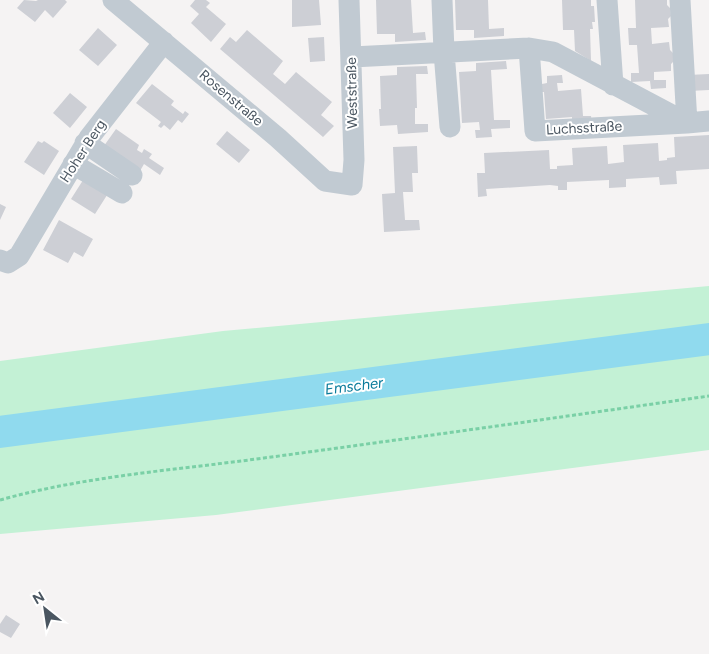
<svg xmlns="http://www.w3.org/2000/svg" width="709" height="654" font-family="Figtree,sans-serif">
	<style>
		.green { fill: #c3f1d5 }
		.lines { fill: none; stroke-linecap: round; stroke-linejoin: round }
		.river { stroke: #90daee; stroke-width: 32 }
		.building { fill: #cdcfd5 }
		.path { stroke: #7ad0a6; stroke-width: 3; stroke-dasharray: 4 2.5; stroke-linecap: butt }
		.minor { stroke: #c1cad2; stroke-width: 21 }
		.labels { text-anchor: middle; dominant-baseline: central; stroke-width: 4; stroke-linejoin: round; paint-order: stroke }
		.street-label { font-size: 14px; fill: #4a5661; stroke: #fff }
		.water-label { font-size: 15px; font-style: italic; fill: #0c7c9b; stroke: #fff }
	</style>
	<rect width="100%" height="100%" fill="#f5f3f3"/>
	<path class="green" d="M709 286V450L216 515 0 534V361L223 331Z"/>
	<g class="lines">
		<path class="river" d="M0 432 709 339"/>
	</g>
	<path class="building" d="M24 0 36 1 38 0H65L67 2 53 18 45 10 35 22 17 8Z
		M195 0H206L210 3 206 7 226 24 211 42 191 23 199 14 190 6Z
		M292 0H319L321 25 292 27Z
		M376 0H411L413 33 425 32 426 40 395 42V34H377Z
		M455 0H488L489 29 504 28V36L474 38V30H456Z
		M562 0H591V6H594L595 22H592L593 29H590L591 61 575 51 574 30H563Z
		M635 0H667V5L670 8 671 16 668 19 669 27 651 28 652 44 669 42 670 50 673 53 674 61 671 64V71L654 72V80H666V88L651 89 650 81 631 82V73H639L637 45H629L628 28H636Z
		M98 28 117 45 98 66 79 50Z
		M247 30 283 61 273 74 285 84 296 72 332 102 321 115 334 126 323 137 220 49 230 37 236 42Z
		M324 37 325 61 310 62 308 38Z
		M506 61 507 69 491 70 492 87 494 120H510V128L491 129 492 137 476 138 475 130H480L479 122 462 123 459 72 476 71V63Z
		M427 66 428 74H416L417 108H415V124H428V132L398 134 397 125 380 126 379 109H381L380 76 397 75V67Z
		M709 74V90L689 91 688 75Z
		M562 75 563 83H557L558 91 581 89 583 116H591L592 124 572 125V117L546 119 544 92H542V84L547 83V76Z
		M152 84 174 101 171 105 183 114 185 111 189 114 182 123 178 120 170 130 164 125 161 128 158 126 161 122 136 103Z
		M70 93 87 107 70 128 53 113Z
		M116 129 139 145 137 150 142 153 144 149 152 154 149 158 164 168 160 175 144 164 140 171 101 150Z
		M227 131 250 150 239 163 216 144Z
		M709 135V169L676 171 677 184 660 185 659 177 626 179V187L609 188V180L567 182V190H558V186L550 185 486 189 487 196 478 197 477 173H485L484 153 549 150 550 169H557V166L573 165 572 148 607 146 608 164 624 162 623 145 658 143 659 161 667 160V158L675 157 674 137Z
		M38 141 42 143 44 141 59 151 44 175 24 162Z
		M417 146 418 173H412L413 192H403L405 220H419L420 230 384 232 382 194 395 193 393 147Z
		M85 177 109 192 95 214 71 199Z
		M0 204 6 207 0 220Z
		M59 220 93 239 83 257 74 252 68 263 43 250Z
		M6 615 20 624 11 638 0 632V624Z"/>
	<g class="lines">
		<path class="path" d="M0 500C86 476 176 470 264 458 413 438 561 417 709 396"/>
		<path class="minor" d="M113 0 278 138 325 181 352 185 354 160 349 0
			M442 0 444 52 450 127
			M607 0 613 85
			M529 48 535 131 687 123 680 0
			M352 57 529 48 553 52 687 123 709 121
			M85 143 132 175
			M73 164 122 193
			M0 260 8 263 19 256 89 138 164 42"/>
	</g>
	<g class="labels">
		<g class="street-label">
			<text transform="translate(352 93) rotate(-91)">Weststraße</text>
			<text transform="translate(231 98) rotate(40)">Rosenstraße</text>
			<text transform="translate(584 128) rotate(-3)">Luchsstraße</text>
			<text transform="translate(83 151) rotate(-57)">Hoher Berg</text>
		</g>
		<g class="water-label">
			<text transform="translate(354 386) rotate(-7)">Emscher</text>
		</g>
	</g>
	<g transform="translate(45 609) rotate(330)" stroke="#ffffff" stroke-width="4" paint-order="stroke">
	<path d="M0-4L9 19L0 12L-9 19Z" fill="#4a5661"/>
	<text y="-8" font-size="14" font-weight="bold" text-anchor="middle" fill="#4a5661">N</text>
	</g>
</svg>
